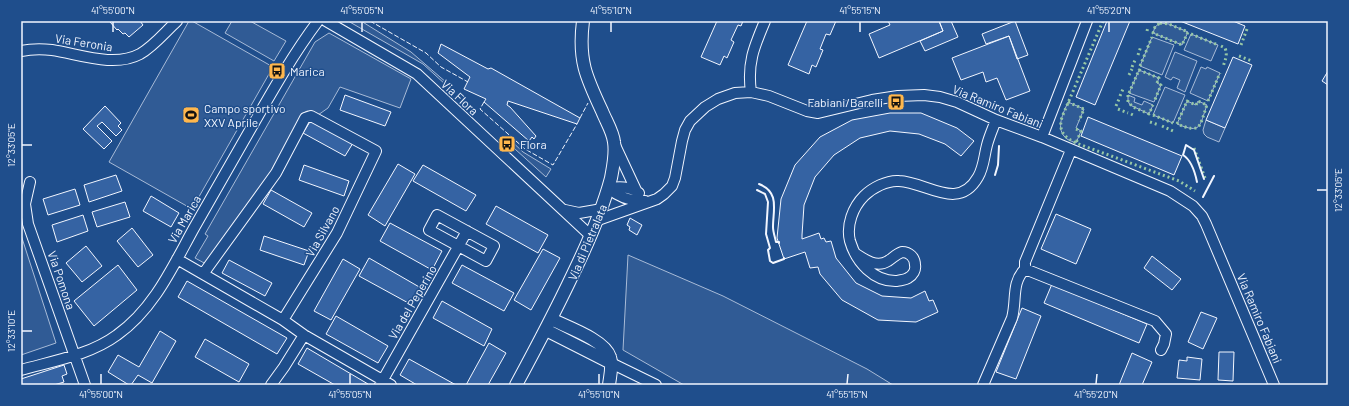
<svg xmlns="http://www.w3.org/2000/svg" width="1349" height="406" font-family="Barlow,sans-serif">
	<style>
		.green { fill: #305b95; stroke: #a8bbd7 }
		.building { fill: #3563a3; stroke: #f2f6ff }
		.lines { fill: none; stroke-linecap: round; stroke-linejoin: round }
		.minor-casing { stroke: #f2f6ff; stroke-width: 12 }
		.tertiary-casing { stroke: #f2f6ff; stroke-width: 14 }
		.minor { stroke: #1f4e8c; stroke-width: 10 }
		.tertiary { stroke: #1f4e8c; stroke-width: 12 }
		.hedge { stroke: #97c8a6; stroke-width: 3; stroke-dasharray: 2 3; stroke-linecap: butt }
		.fence { stroke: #f2f6ff; stroke-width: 1; stroke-dasharray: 5 2; stroke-linecap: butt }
		.wall { stroke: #f2f6ff; stroke-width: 2 }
		.ticks { fill: none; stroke: #f2f6ff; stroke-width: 1.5 }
		.labels { text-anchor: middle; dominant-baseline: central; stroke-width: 3; stroke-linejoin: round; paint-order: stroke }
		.street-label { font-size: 12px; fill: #f2f6ff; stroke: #1f4e8c }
		.poi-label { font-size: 12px; fill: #f2f6ff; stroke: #1f4e8c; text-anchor: start }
		.neatline { fill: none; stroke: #f2f6ff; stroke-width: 1.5 }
		.ticks-label { font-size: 10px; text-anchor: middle; fill: #f2f6ff }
	</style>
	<rect width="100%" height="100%" fill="#1f4e8c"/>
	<path class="green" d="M189 21H192L273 67 192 209 109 162Z
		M232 21H250L286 41 274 61 225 33Z
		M348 21H361L411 52 447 83 446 85 423 64Z
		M1160 23 1169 24 1188 32 1182 45 1153 33 1155 27Z
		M329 33 411 79 400 108 340 87 328 108 318 115 307 111 304 113 270 173 206 264 195 258 208 236 205 234 315 42Z
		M1191 34 1218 45 1211 61 1184 50Z
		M1152 37 1174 45 1162 75 1140 66Z
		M1175 52 1197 61 1185 92 1177 88 1180 80 1173 77 1171 80 1165 77Z
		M1201 67 1206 69 1207 67 1220 73 1208 101 1190 93Z
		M1139 70 1159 78 1157 83 1161 85 1154 102 1129 93Z
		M1165 87 1185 95 1173 123 1153 115Z
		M1128 95 1135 98 1134 102 1142 105 1144 101 1153 105 1149 114 1130 105 1128 101Z
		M1187 101 1196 105 1198 101 1207 105C1199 127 1202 134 1177 124Z
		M1068 102 1084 109 1076 128 1081 131 1076 143C1073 142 1069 140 1067 139 1054 129 1064 112 1068 102Z
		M1206 120 1225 128 1219 142 1207 137 1204 134 1203 130Z
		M507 137 523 152 551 169 546 177 505 140Z
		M21 235 56 343 21 355Z
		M628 255 723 296 867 369 893 385H684L623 350Z"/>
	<path class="building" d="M111 21H140L143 25 129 37 125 33 123 34 118 29 117 30 110 22Z
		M717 21H743L741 26 738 25 731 40 734 42 727 58 724 56 720 65 701 57Z
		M807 21H836L830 35 826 34 820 49 823 50 816 67 812 65 809 74 788 65Z
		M888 21H939L943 31 879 58 869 34 890 25Z
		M939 21H951L958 37 925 51 920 41 943 31Z
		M1015 21 1028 55 1017 59 1009 36 986 44 982 34Z
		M1107 21H1130L1095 105 1076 97Z
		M1180 21H1233L1245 26 1238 44Z
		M1009 36 1030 91 1006 100 997 78 986 82 983 72 961 80 952 58Z
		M441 44 488 69 491 68 580 118 577 124 508 101 507 105 510 107 536 136 534 139 532 137 529 141 484 102 486 99 464 89 470 77 438 53Z
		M1233 57 1252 65 1225 128 1206 120Z
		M1328 71V85L1322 81Z
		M345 95 391 112 385 126 340 110Z
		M105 106 121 123 118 126 122 130 116 136 102 122 97 126 112 141 104 149 83 129Z
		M890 113H921L957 128 974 141 961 156 945 144 919 134 890 131 860 138 834 155 815 177 804 205 802 235V239L819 233 821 239 824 238 826 242 831 241 836 258 856 283 882 296 911 298 925 291 929 301 933 300 938 312 916 322 878 320 842 300 820 274 818 267 810 268 805 252 784 259 777 238 781 199 795 165 820 137 852 120Z
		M1088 117 1182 156 1174 175 1081 136Z
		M311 120 353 143 345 156 303 133Z
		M398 164 415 174 385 226 368 215Z
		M304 165 349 181 344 196 299 180Z
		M423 165 476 195 466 211 413 181Z
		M116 175 122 191 89 202 84 185Z
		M75 189 80 205 48 215 43 199Z
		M271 190 312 213 304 227 263 204Z
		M151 196 179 213 171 227 143 211Z
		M125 202 130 217 97 227 92 212Z
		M496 206 548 235 538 253 486 224Z
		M1056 214 1091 229 1076 264 1041 249Z
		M83 215 88 231 57 242 52 225Z
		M630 218 642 225 637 235 629 230 630 227 627 225Z
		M390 223 442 251 432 270 380 241Z
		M132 228 153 255 138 267 117 241Z
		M264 236 309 251 304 265 260 250Z
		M86 246 102 266 82 282 66 263Z
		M543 249 560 258 531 310 514 300Z
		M1152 256 1181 279 1172 290 1144 268Z
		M369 258 421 288 412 305 359 276Z
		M343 259 360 269 331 320 314 311Z
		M229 260 272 283 265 296 222 273Z
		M118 265 137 290 94 326 74 301Z
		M462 265 514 293 504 311 452 283Z
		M187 281 287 338 277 354 178 297Z
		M1052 284 1147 324 1139 343 1044 303Z
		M442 301 492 329 484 346 433 318Z
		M1022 308 1041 316 1016 379 996 372Z
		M1201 312 1217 318 1203 349 1188 342Z
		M336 316 388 346 378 363 326 334Z
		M160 331 176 341 152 383 138 375 131 385H129L108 372 118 355 139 367Z
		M205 339 249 364 239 382 195 357Z
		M489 343 506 353 488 385H466Z
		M307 348 368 384V385H335L298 364Z
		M1219 352H1234L1233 381 1218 380Z
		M1132 353 1152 362 1142 385H1119Z
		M1187 357 1202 359 1200 380 1177 378 1179 360 1187 361Z
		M409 359 456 385H417L400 375Z
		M64 365 67 374 62 376 64 382 54 385H21V379Z"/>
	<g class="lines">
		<g class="minor-casing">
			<path id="minor" d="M326 21 417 74 591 236
				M21 51C31 49 42 49 52 50 79 54 114 68 140 54 154 46 165 32 177 21
				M751 92C747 63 754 47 765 21
				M1042 137 1087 21
				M615 145 636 190
				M30 182 25 204 28 224 85 385
				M608 188C619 197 631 202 645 201
				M608 188C619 187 629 186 639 193
				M565 210 579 213 602 209
				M437 215 494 246 486 261 429 230Z
				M598 220 657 199 664 194 672 186 675 178 682 141 685 130 690 121 705 107 718 99 735 93 751 92 769 96 807 111 818 113 872 100 898 96 924 95 940 97 957 102 996 120 1042 137 1170 191 1193 206 1202 216 1206 224 1274 385
				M856 254C865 260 877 268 888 261 893 258 896 254 902 252 909 252 915 257 915 265 916 270 913 275 908 278 905 280 901 280 897 281 874 282 856 262 850 241 846 225 853 207 864 196 872 188 887 180 899 181 927 182 958 212 978 177 984 167 984 156 987 145 989 137 993 128 996 120
				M177 259 283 320 304 335 391 385
				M1025 269 1155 321 1166 334 1164 344 1161 350
				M203 274 276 173 305 118 311 116 376 151 337 233 283 320
				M611 363 656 385
				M21 370C53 361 90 355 117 335 154 309 173 266 194 228 214 193 234 158 254 123 274 88 294 53 318 21
				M271 385 284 367 304 335
				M380 385 467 231
				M983 385 1012 318C1017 300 1011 283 1025 269V262L1071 150"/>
		</g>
		<g class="tertiary-casing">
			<path id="tertiary" d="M551 319C567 327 605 340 610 357 613 366 610 376 609 385
				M546 330 611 363
				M516 385C536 348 555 312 573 274 588 243 602 212 611 178 613 167 616 154 614 142 613 132 606 121 602 111 586 77 578 60 583 21"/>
		</g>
		<use href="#minor" class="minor"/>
		<use href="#tertiary" class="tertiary"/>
		<path class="hedge" d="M1103 21 1062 117C1058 131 1064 137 1076 143L1179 181 1195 191
			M1160 23 1169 24 1188 32 1182 45 1153 33 1155 27Z
			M1147 31 1148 27
			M1191 34 1218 45
			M1241 45 1247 29
			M1221 46 1225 48C1228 55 1225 60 1223 67
			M1138 55 1141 46
			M1239 56 1252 61
			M1140 66 1152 37
			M1132 67 1136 58
			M1129 75 1132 69
			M1129 93 1139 70 1159 78 1157 83 1161 85 1154 102
			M1128 95V102L1133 107 1149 114 1153 105
			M1120 96 1123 89
			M1187 101 1196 105 1198 101 1207 105C1199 127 1202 134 1177 124Z
			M1208 101 1220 73
			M1068 102 1084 109 1079 121
			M1116 106 1119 99
			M1118 109 1128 113
			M1131 114 1135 116
			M1153 115 1173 123
			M1150 122 1159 125
			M1162 126 1173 131
			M1076 129 1081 131 1076 143
			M1194 148 1205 178"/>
		<path class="fence" d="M370 21 426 53 441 67 468 82
			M484 102 480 109 525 149 553 165 577 124
			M580 118 588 103"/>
		<path class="wall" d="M995 175 998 165 999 146
			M1197 182C1195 172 1191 160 1183 155L1186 145 1194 150 1204 179
			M759 184C780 192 773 210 773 227 773 232 775 237 776 242H779V243
			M757 190 765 194 768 202 766 234 770 248 768 250 770 261 773 263 784 259V258
			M1203 197 1214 176"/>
	</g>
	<path class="ticks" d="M113 32V22M362 32V22M611 32V22M860 32V22M1109 32V22M22 145H32M1317 190H1327M22 331H32M101 384V374M350 384V374M599 384V374M847 384 848 374M1096 384 1097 374"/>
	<defs>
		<g id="bus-square" transform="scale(0.9)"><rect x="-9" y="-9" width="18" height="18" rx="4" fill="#ffb74d" stroke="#1f4e8c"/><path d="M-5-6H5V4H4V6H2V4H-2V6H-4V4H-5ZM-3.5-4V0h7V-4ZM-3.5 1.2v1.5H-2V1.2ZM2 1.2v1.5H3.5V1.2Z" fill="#111"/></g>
		<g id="stadium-square" transform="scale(0.9)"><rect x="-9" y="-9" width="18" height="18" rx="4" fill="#ffb74d" stroke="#1f4e8c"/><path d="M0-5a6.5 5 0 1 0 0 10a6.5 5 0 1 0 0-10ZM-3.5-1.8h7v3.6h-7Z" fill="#111"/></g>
	</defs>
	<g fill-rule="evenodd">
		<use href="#bus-square" x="277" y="71"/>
		<use href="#bus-square" x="896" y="102"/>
		<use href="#stadium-square" x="191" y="115"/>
		<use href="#bus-square" x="507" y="144"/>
	</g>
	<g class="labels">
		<g class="street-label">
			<text transform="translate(84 42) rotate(9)">Via Feronia</text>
			<text transform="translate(460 97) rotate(43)">Via Flora</text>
			<text transform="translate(998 106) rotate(22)">Via Ramiro Fabiani</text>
			<text transform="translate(184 219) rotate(-60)">Via Marica</text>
			<text transform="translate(322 231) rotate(-61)">Via Silvano</text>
			<text transform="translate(587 242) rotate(-67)">Via di Pietralata</text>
			<text transform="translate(62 280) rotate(71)">Via Pomona</text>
			<text transform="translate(412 302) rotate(-60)">Via del Peperino</text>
			<text transform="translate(1260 318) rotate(67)">Via Ramiro Fabiani</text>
		</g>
		<g class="poi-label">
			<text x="290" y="71">Marica</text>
			<text x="883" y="102" text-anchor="end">Fabiani/Barelli</text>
			<text x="204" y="108">Campo sportivo<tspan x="204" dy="14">XXV Aprile</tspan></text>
			<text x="520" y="144">Flora</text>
		</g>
	</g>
	<rect width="1349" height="406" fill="none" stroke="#1f4e8c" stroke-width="44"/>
	<rect x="22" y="22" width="1305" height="362" class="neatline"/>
	<g class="ticks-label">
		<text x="113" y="14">41°55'00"N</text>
		<text x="362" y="14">41°55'05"N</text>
		<text x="611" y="14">41°55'10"N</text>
		<text x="860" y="14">41°55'15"N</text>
		<text x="1109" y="14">41°55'20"N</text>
		<text transform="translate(11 145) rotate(-90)" y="4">12°33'05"E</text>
		<text transform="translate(1338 190) rotate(-90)" y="4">12°33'05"E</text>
		<text transform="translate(11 331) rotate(-90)" y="4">12°33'10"E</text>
		<text x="101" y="398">41°55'00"N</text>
		<text x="350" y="398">41°55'05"N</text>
		<text x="599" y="398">41°55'10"N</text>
		<text x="847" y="398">41°55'15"N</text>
		<text x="1096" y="398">41°55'20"N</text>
	</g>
</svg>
